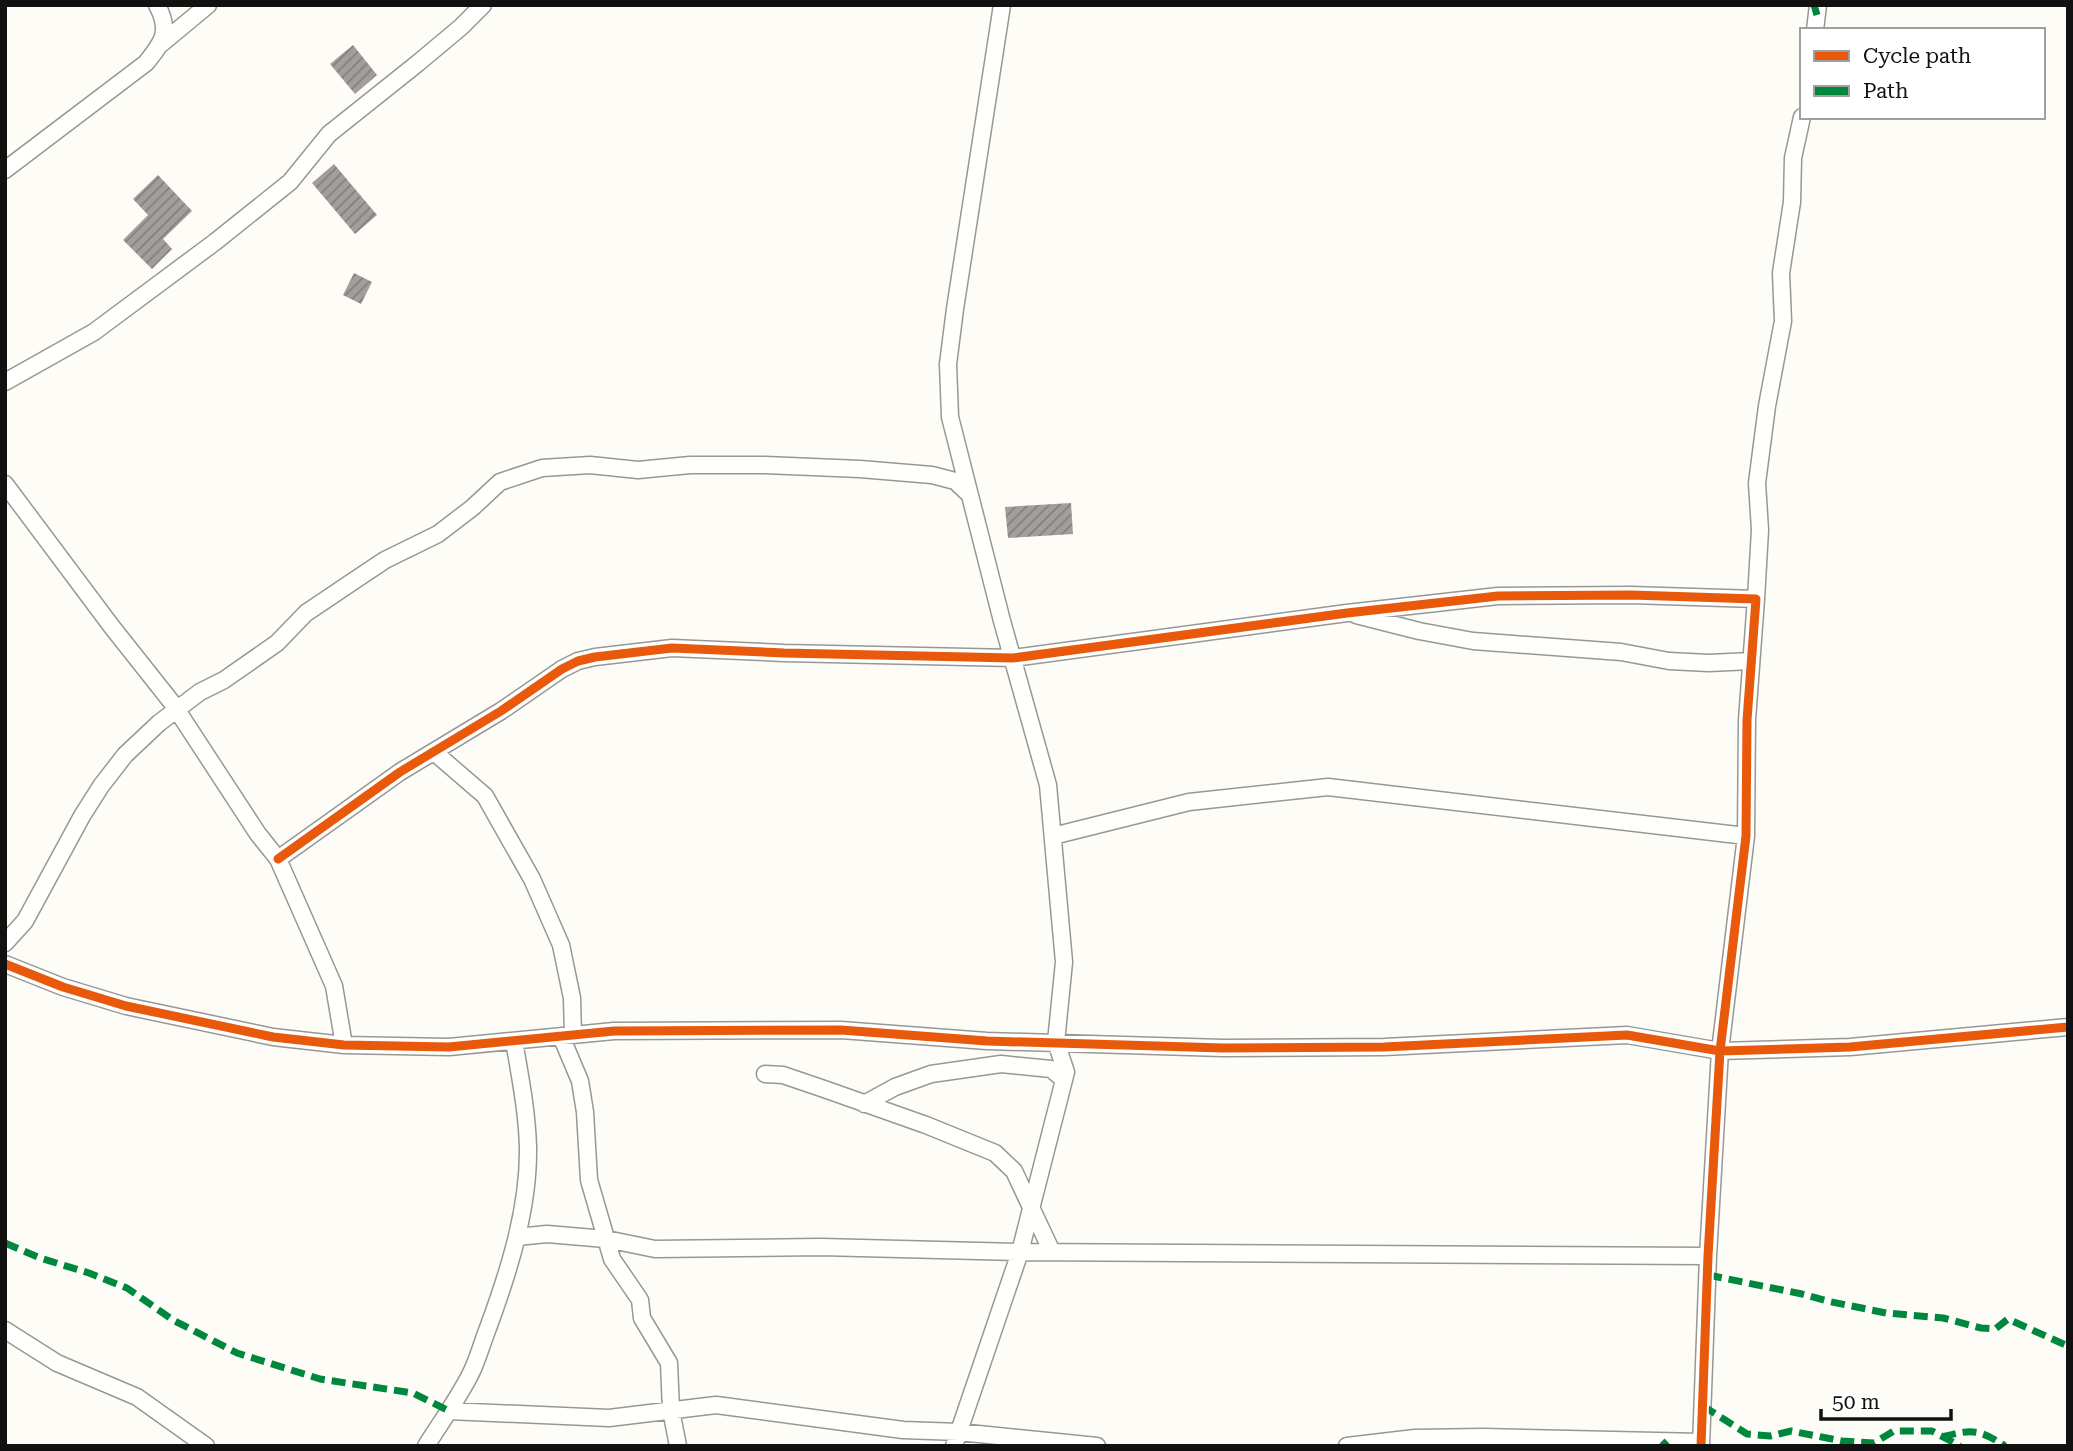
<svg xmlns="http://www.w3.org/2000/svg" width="2073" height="1451" font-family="'Roboto Serif',serif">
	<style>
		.building { fill: url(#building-hatch) }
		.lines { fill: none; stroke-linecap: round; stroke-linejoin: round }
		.minor-casing { stroke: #979795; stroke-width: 19 }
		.minor { stroke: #fffffe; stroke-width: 16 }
		.quiet { stroke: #00873e; stroke-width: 7; stroke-dasharray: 14 7; stroke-linecap: butt }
		.cycleway-casing { stroke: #fff; stroke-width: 13 }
		.cycleway { stroke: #e8590c; stroke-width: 9 }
	</style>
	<defs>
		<pattern id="building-hatch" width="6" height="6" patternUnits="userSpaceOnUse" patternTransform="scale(1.75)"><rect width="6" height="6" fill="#a19f9c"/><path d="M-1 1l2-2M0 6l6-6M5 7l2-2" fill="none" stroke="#82807e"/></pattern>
	</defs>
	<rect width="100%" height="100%" fill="#fdfcf7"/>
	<path class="building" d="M353 45 377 75 355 94 330 64Z
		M334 164 377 215 355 234 312 183Z
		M158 175 192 211 163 239 172 249 152 269 123 240 148 215 133 199Z
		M354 273 372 282 361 304 343 295Z
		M1071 503 1073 534 1008 538 1005 507Z"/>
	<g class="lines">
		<g class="minor-casing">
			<path id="minor" d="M1815 30 1818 5
				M161 44 208 5
				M5 170 146 63C163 42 171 31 157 5
				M5 382 94 332 215 242 290 182 329 134 418 63 461 27 483 5
				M5 484 112 627 173 704 258 834 278 859 334 986 344 1045
				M1756 599 1760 530 1757 483 1767 406 1783 321 1781 273 1792 202 1793 158 1802 117
				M1356 615 1419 631 1473 641 1621 652 1669 661 1709 663 1751 661
				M434 752 485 796 532 879 561 945 572 998 573 1035
				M1053 836 1189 802 1328 787 1746 836
				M278 859 400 772 501 711 562 669 578 661 595 657 672 648 784 653 1013 658 1347 613 1498 596 1631 595 1756 599 1747 720 1746 836 1720 1051 1708 1256 1701 1446
				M5 943 25 921 82 816 101 786 125 755 159 723 200 692 224 680 277 643 306 613 358 578 385 560 438 534 472 508 500 482 542 468 590 465 638 470 690 465H765L860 469 932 475 955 481 970 495
				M5 964 63 987 126 1006 273 1037 344 1045 449 1047 614 1031 841 1030 987 1041 1223 1048 1384 1047 1627 1035 1720 1051 1850 1047 2068 1027
				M561 1036 580 1081 585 1112 589 1180 612 1259 640 1300 642 1318 669 1363 671 1410 678 1446
				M765 1074 783 1075 827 1090 926 1125 995 1153 1014 1171 1052 1252
				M864 1104 895 1087 931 1074 1001 1064 1051 1069 1064 1080
				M517 1237 547 1234 606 1239 655 1249 821 1247 1020 1252 1708 1256
				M5 1330 57 1363 137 1397 206 1446
				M449 1411 609 1418 716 1405 903 1430 959 1432 1097 1446
				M426 1446C441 1422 458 1399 471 1373 478 1359 482 1343 488 1328 509 1271 529 1208 528 1147 527 1111 520 1076 514 1041
				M954 1446 1020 1252 1066 1072 1056 1042 1064 962 1048 785 1002 621 950 417 948 364 955 309 1002 5
				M1347 1446 1415 1438 1483 1437 1701 1442"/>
		</g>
		<use href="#minor" class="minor"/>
		<path class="quiet" d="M1814 5 1817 15
			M5 1243 40 1258 89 1273 127 1288 173 1320 237 1353 320 1379 413 1393 449 1411
			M1708 1275 1802 1294 1827 1301 1886 1313 1943 1318 1981 1328 1995 1329 2008 1319 2068 1346
			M1703 1406 1747 1434 1770 1436 1791 1431 1842 1441 1874 1443 1894 1431H1932L1960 1446
			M1942 1437C1972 1429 1979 1429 2005 1446
			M1662 1446 1667 1441"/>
		<g class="cycleway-casing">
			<path id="cycleway" d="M278 859 400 772 501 711 562 669 578 661 595 657 672 648 784 653 1013 658 1347 613 1498 596 1631 595 1756 599 1747 720 1746 836 1720 1051 1708 1256 1701 1446
				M5 964 63 987 126 1006 273 1037 344 1045 449 1047 614 1031 841 1030 987 1041 1223 1048 1384 1047 1627 1035 1720 1051 1850 1047 2068 1027"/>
		</g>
		<use href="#cycleway" class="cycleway"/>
	</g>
	<rect width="2073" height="1451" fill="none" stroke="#111111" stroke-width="14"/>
	<rect x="1800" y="28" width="245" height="91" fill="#ffffff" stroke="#a0a0a0" stroke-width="2"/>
	<rect x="1814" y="51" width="35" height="10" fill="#e8590c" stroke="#a0a0a0" stroke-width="2"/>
	<text x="1863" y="63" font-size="21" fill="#111111">Cycle path</text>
	<rect x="1814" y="86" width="35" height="10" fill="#00873e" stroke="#a0a0a0" stroke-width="2"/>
	<text x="1863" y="98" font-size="21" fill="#111111">Path</text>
	<path d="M1821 1409v10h130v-10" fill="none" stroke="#111111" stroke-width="3.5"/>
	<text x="1832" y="1409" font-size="21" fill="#111111" stroke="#ffffff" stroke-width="5" paint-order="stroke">50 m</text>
</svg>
